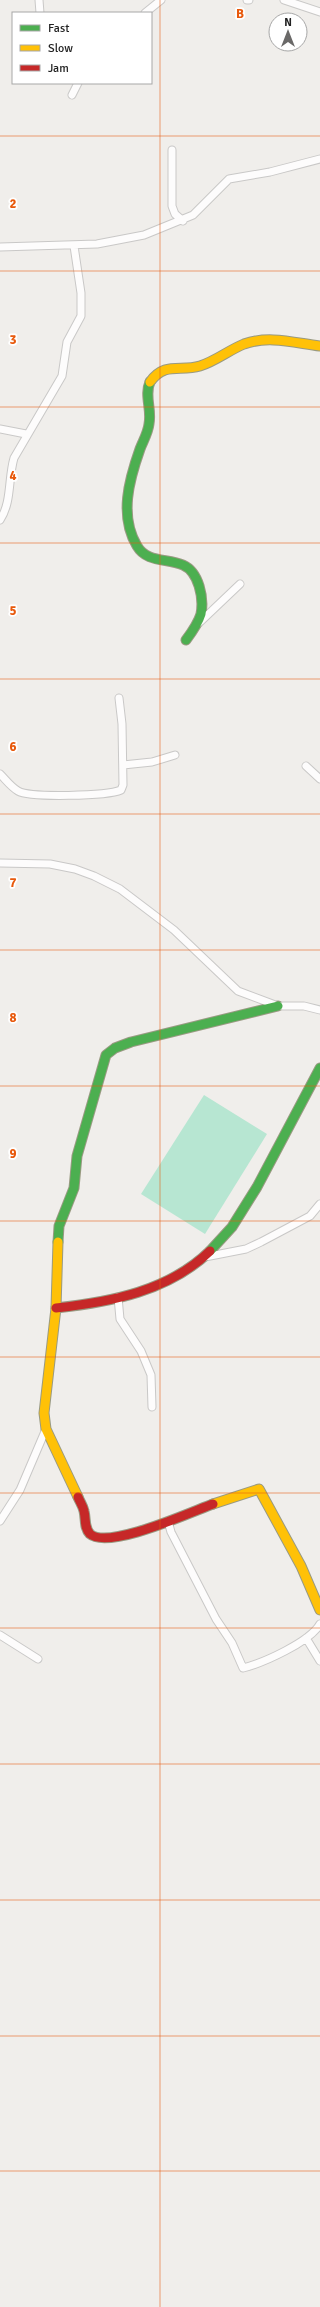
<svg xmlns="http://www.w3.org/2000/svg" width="320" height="2307" font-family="Signika,sans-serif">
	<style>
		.pitch { fill: #b7e6d2 }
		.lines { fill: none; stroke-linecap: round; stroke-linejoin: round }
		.street-casing { stroke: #c9c8c7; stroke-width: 9 }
		.fast-casing { stroke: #999a82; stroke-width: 11 }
		.slow-casing { stroke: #999a82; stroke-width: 11 }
		.jam-casing { stroke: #999a82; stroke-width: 11 }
		.street { stroke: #fdfcfc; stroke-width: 7 }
		.fast { stroke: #4caf50; stroke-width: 9 }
		.slow { stroke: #ffc107; stroke-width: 9 }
		.jam { stroke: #c62828; stroke-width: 9 }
		.grid { fill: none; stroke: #e8590c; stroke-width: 1; stroke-opacity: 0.55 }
		.grid-label { font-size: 13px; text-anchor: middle; font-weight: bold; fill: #e8590c; stroke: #fff; stroke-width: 3.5; stroke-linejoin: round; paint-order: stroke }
	</style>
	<rect width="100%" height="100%" fill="#f0eeeb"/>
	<path class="pitch" d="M204 1095 267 1134 205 1234 141 1194Z"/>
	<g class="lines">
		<g class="street-casing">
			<path id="street" d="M39 0 40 13
				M247 0H249
				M284 0 320 12
				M145 13 161 0
				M72 95 78 83
				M172 150V206L175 214 183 221
				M0 247 97 244 144 235 193 215 229 179 270 172 320 159
				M0 429 26 434
				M0 520C12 502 8 478 14 458L62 376 67 342 81 316V293L74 246
				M199 623 240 584
				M123 765 152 762 175 755
				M306 766 320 779
				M0 774C6 780 11 787 18 791 30 798 107 796 121 790L123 785 122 724 119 698
				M0 863 50 864 75 869 94 876 120 889 174 930 238 991 278 1006H304L320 1010
				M205 1257 246 1249 261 1242 310 1216 320 1204
				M118 1297 120 1319 141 1351 151 1375 152 1407
				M0 1521 20 1490 46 1429
				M168 1521 171 1532 216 1619 232 1643 243 1668C263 1663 310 1642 320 1624
				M0 1635 38 1659
				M306 1638 320 1661"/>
		</g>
		<g class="fast-casing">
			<path id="fast" d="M150 382C144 395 152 409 149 424 148 433 143 441 140 449 129 480 119 516 137 546 147 563 167 558 183 565 199 572 204 598 201 614 198 624 192 632 186 640
				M58 1242 59 1226 74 1188 77 1156 106 1055 115 1048 131 1042 278 1006
				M210 1251 232 1227 257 1187 320 1068"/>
		</g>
		<g class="slow-casing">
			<path id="slow" d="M150 382C165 361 180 372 200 366 216 361 229 350 244 344 269 335 295 343 320 346
				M58 1242 56 1308 44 1413 46 1429 78 1497
				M213 1504 259 1489 301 1566 320 1610"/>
		</g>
		<g class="jam-casing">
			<path id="jam" d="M56 1308C111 1302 169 1291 210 1251
				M78 1497C80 1502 83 1506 84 1511 86 1519 84 1528 90 1534 108 1550 191 1512 213 1504"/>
		</g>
		<use href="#street" class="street"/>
		<use href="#fast" class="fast"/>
		<use href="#slow" class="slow"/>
		<use href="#jam" class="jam"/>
	</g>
	<path class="grid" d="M160 0V2307M0 136H320M0 271H320M0 407H320M0 543H320M0 679H320M0 814H320M0 950H320M0 1086H320M0 1221H320M0 1357H320M0 1493H320M0 1628H320M0 1764H320M0 1900H320M0 2036H320M0 2171H320"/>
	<g class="grid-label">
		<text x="240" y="18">B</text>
		<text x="13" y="208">2</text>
		<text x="13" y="344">3</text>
		<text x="13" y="480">4</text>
		<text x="13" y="615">5</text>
		<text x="13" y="751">6</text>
		<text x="13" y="887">7</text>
		<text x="13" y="1022">8</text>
		<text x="13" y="1158">9</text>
	</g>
	<rect x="12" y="12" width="140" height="72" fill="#ffffff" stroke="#a7a7a7"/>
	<rect x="20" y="25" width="20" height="6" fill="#4caf50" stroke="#a7a7a7"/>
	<text x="48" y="32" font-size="12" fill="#222222">Fast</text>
	<rect x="20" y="45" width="20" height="6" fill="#ffc107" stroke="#a7a7a7"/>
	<text x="48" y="52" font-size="12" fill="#222222">Slow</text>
	<rect x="20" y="65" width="20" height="6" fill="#c62828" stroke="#a7a7a7"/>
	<text x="48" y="72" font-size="12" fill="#222222">Jam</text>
	<g transform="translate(288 32)"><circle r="19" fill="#ffffff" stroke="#a7a7a7"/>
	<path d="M0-3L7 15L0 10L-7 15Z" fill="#6a6968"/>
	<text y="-6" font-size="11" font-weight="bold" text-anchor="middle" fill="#222222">N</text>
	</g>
</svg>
